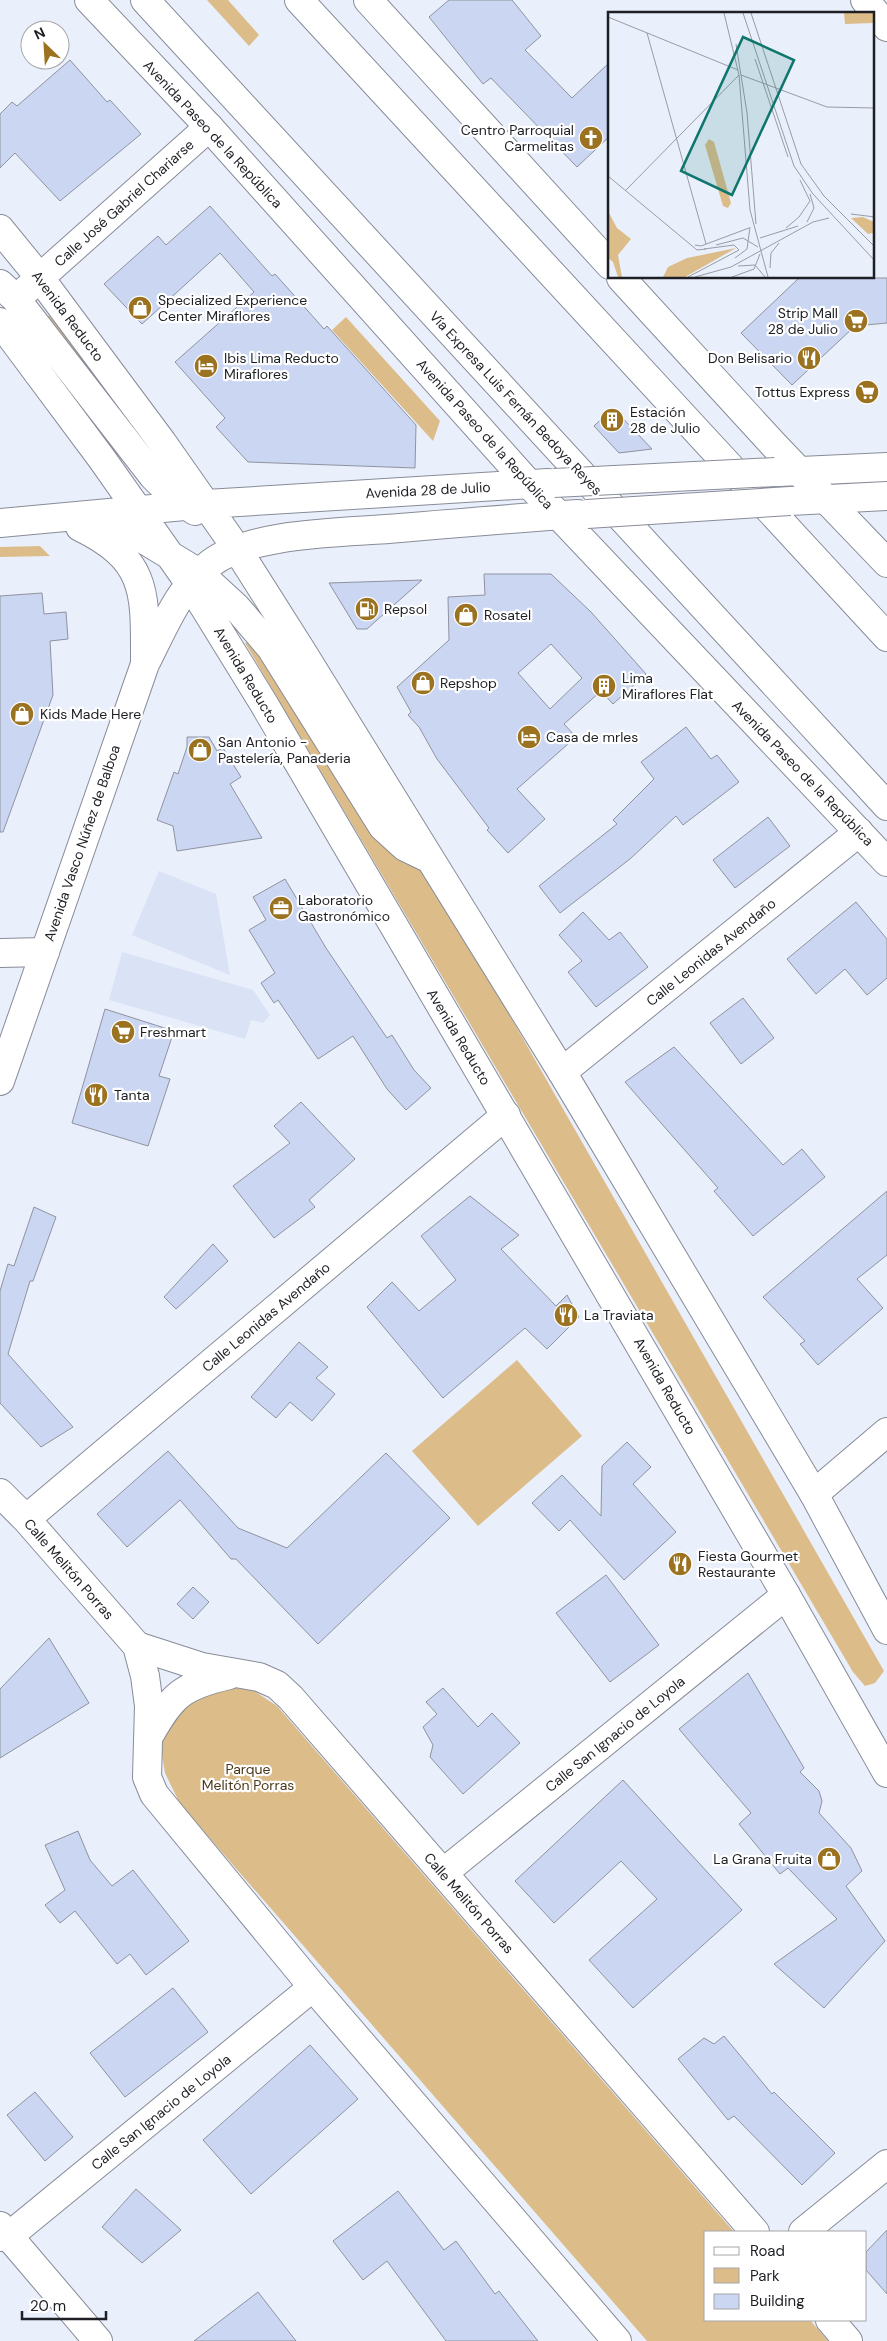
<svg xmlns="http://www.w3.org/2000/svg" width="887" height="2341" font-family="'DM Sans',sans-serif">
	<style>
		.built { fill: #dae2f5 }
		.green { fill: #dcbd8a }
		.building { fill: #cad6f2; stroke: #8f939f; fill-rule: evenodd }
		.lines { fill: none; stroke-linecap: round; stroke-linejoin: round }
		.street-casing { stroke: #888c98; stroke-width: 30 }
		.secondary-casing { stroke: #888c98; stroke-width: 30 }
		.primary-casing { stroke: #888c98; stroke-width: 30 }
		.highway-casing { stroke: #888c98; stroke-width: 30 }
		.street { stroke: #fff; stroke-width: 28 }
		.secondary { stroke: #fff; stroke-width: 28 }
		.primary { stroke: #fff; stroke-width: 28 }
		.highway { stroke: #fff; stroke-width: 28 }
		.secondary-bridge-casing { stroke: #888c98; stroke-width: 30; stroke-linecap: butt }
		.secondary-bridge { stroke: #fff; stroke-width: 28 }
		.labels { text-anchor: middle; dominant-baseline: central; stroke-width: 4.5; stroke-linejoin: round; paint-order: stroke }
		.poi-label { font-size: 14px; fill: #1d1f24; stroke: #fff; text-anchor: start }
		.street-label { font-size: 14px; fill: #1d1f24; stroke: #fff }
		.park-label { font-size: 14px; fill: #4a3717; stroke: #fff }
		.inset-road { fill: none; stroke: #989ca6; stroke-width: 1 }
		.view { fill: #0f766e; fill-opacity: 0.15; stroke: #0f766e; stroke-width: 2.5 }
		.inset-edge { fill: none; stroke: #1d1f24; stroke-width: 2.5 }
	</style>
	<rect width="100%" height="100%" fill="#eaeffc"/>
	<path class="built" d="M159 871 216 894 230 975 132 935Z
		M122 952 253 990 270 1015 263 1023 251 1020 245 1039 109 1000Z"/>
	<path class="green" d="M207 0H228L259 35 249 46Z
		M52 314 124 402 118 407 48 319V316Z
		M346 317 440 421 433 441 332 330Z
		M40 546 50 556 0 557V547Z
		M251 640 425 867 884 1671 875 1683 865 1686 853 1672 245 643Z
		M517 1360 582 1436 478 1526 412 1451Z
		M223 1683 250 1688 277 1706 734 2232H706V2320H810L828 2341H647L180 1804 165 1773 160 1744 179 1700Z"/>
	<path class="building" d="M449 0H512L541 36 525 50 572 98 610 62V136L577 167 491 78 483 84 429 17Z
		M70 60 107 102 110 100 141 134 60 201 15 153 0 168V114L12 102 17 106Z
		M210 206 272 276 275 274 324 329 327 326 416 425 415 468 248 462 216 427 225 418 175 362 254 292 220 253 142 324 104 284 158 236 166 245Z
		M799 278H887V323L855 326 792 385 741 333Z
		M613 408 652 449 619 453 594 426Z
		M484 574H551L591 612 646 674 613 704 601 691 564 724 576 737 517 789 545 819 508 853 487 830 489 828 437 759 419 727 408 715 411 712 397 687 449 640 448 597 485 595ZM551 644 582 678 550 709 518 673Z
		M422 580 367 629H357L329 583Z
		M42 593 44 614 66 612 68 639 50 641 53 695 3 832H0V596Z
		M686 727 711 759 717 755 739 782 683 825 676 816 630 859 560 913 539 886 617 824 613 820 654 779 641 762Z
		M187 737H209L217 751 223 748 241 777 230 784 262 838 177 851 173 826 157 820 174 772 178 774 187 747Z
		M768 817 790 846 735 888 713 860Z
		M285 879 326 948 387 1038 392 1035 414 1070 431 1088 406 1110 387 1089 353 1036 318 1059 278 1000 274 1003 261 983 275 973 249 930 266 920 253 897Z
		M856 902 887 939V978L867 995 845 969 816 994 787 959Z
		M583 912 609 940 620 932 648 967 596 1007 568 972 582 961 559 935Z
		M743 998 774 1038 741 1064 710 1023Z
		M105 1009 174 1031 159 1076 170 1079 148 1146 72 1123Z
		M674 1047 783 1165 802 1149 825 1177 753 1236 714 1191 718 1188 625 1082Z
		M301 1102 355 1159 309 1200 315 1207 274 1238 233 1186 290 1143 274 1126Z
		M887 1191V1255L857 1279 883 1308 818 1365 800 1344 805 1341 763 1297Z
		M470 1196 519 1235 501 1249 556 1306 567 1295 579 1317 547 1349 525 1328 443 1398 367 1307 392 1282 419 1311 456 1280 421 1236Z
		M34 1207 56 1217 33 1281H30L8 1354 73 1427 41 1447 0 1403V1291L8 1264 14 1266Z
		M213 1244 228 1261 176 1309 164 1297Z
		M299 1342 328 1367 316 1378 335 1394 312 1421 290 1402 276 1418 251 1397Z
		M627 1442 651 1467 633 1484 676 1532 624 1580 570 1520 559 1531 532 1503 562 1475 601 1516 602 1466Z
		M168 1451 238 1528 287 1548 386 1453 450 1518 318 1644 236 1559H231L180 1500 127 1547 97 1514Z
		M606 1575 659 1645 610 1682 556 1613Z
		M193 1587 209 1602 193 1619 177 1604Z
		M49 1638 89 1703 0 1758V1689Z
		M748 1673 804 1768 800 1772 819 1791 822 1801 819 1813 851 1848 862 1871 846 1886 885 1941 824 2008 774 1964 837 1919 788 1868 780 1874 739 1824 751 1813 679 1729Z
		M443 1688 478 1727 492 1713 520 1743 463 1794 430 1757 433 1745 423 1727 437 1714 426 1702Z
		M623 1780 742 1910 633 2008 589 1960 657 1899 621 1861 554 1923 515 1881Z
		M78 1831 90 1860 112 1886 133 1870 189 1941 146 1975 130 1954 117 1964 75 1911 60 1923 45 1905 65 1890 45 1845Z
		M173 1988 208 2032 125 2097 90 2053Z
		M724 2036 772 2094 774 2092 835 2153 802 2185 734 2116 728 2120 678 2059 704 2038 714 2044Z
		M310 2045 358 2099 251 2194 203 2140Z
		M35 2092 73 2137 45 2161 7 2115Z
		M136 2189 181 2230 142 2263 102 2227Z
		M398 2191 444 2250 456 2241 495 2294 499 2291 538 2341H446L387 2261 363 2280 333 2241Z
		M887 2230V2294L866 2270V2252Z
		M258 2292 296 2341H194Z"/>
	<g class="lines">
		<g class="street-casing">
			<path id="street" d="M865 0 887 27
				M16 299 209 127
				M0 953 45 952
				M562 1072 859 832
				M0 1493 26 1519 137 1646 145 1676 149 1706 147 1777 154 1794 313 1987 617 2341
				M814 1494 887 1432
				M26 1519 506 1115
				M137 1646 202 1667 259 1677 277 1685 291 1698 755 2232
				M149 1736C173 1694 182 1686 229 1675
				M443 1873 786 1595
				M803 2232 887 2164
				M0 2237 9 2236 313 1987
				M830 2320 848 2341"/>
		</g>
		<g class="secondary-casing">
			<path id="secondary" d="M0 229 40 278 162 442 237 549 301 650 562 1072 814 1494 887 1630
				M0 284 16 299 153 476 172 495 195 511
				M0 322 102 459 190 584 264 704 786 1595 887 1773
				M779 472 887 467
				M790 501 887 496
				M85 521 116 528 143 539 199 573 236 607 271 648 383 827 405 847 430 859
				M0 523 206 504 548 483
				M80 527C148 560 145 593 145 660
				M0 1081 145 664C163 629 179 587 211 563 254 531 347 533 400 528 459 523 519 518 578 514
				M0 2226 98 2341"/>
		</g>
		<g class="primary-casing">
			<path id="primary" d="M89 0 209 127 529 484 887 862
				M368 0 610 265
				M621 278 774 445 887 563"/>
		</g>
		<g class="highway-casing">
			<path id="highway" d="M145 0 887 806
				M299 0 887 637"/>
		</g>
		<use href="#street" class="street"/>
		<use href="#secondary" class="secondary"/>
		<use href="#primary" class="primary"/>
		<use href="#highway" class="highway"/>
		<g class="secondary-bridge-casing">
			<path id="secondary-bridge" d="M554 483 775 472
				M587 514 790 501"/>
		</g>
		<use href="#secondary-bridge" class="secondary-bridge"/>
	</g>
	<defs>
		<g id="church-disc" transform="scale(1.25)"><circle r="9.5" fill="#9b7220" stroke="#fff"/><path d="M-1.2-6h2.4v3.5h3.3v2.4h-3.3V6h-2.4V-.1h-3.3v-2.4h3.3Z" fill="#fff"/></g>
		<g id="shop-disc" transform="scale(1.25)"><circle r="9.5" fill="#9b7220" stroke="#fff"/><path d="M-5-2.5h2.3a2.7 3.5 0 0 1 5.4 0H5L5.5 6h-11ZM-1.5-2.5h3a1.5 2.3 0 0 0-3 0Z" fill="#fff"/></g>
		<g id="supermarket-disc" transform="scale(1.25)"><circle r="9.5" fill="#9b7220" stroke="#fff"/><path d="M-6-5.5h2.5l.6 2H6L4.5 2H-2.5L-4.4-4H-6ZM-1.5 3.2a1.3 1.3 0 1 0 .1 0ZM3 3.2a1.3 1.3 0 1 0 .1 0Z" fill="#fff"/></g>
		<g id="restaurant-disc" transform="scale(1.25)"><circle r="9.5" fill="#9b7220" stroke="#fff"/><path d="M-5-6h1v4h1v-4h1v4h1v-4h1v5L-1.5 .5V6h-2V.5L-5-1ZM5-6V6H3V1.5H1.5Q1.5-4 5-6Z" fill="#fff"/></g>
		<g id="hotel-disc" transform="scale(1.25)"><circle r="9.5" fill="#9b7220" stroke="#fff"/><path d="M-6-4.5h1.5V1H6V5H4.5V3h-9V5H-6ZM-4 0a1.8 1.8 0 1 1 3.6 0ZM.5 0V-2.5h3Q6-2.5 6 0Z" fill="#fff"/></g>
		<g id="building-disc" transform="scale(1.25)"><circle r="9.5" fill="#9b7220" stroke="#fff"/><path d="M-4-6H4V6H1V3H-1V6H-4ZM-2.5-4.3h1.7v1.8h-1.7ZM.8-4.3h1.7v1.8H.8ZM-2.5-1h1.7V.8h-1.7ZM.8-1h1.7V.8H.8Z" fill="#fff"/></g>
		<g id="fuel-disc" transform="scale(1.25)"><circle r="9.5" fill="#9b7220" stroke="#fff"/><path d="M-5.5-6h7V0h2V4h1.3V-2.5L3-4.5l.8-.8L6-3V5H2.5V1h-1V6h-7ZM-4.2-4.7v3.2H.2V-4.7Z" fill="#fff"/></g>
		<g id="office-disc" transform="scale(1.25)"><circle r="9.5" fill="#9b7220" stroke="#fff"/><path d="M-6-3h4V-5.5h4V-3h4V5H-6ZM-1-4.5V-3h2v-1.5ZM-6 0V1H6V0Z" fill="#fff"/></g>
	</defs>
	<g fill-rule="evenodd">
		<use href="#church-disc" x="591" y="138"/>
		<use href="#shop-disc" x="140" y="308"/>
		<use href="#supermarket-disc" x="856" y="321"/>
		<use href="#restaurant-disc" x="809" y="358"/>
		<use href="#hotel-disc" x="206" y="366"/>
		<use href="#supermarket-disc" x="867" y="392"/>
		<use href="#building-disc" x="612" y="420"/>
		<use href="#fuel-disc" x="367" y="609"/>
		<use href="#shop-disc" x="466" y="615"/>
		<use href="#shop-disc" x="423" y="683"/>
		<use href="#building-disc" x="604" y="686"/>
		<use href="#shop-disc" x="22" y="714"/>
		<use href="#hotel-disc" x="529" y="737"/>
		<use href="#shop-disc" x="200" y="750"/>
		<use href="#office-disc" x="281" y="908"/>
		<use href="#supermarket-disc" x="123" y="1032"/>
		<use href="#restaurant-disc" x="96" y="1095"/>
		<use href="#restaurant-disc" x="566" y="1315"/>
		<use href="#restaurant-disc" x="680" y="1564"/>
		<use href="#shop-disc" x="829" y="1859"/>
	</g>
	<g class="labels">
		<g class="poi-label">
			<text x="574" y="130" text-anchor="end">Centro Parroquial<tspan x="574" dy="16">Carmelitas</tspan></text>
			<text x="158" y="300">Specialized Experience<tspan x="158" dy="16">Center Miraflores</tspan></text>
			<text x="838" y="313" text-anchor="end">Strip Mall<tspan x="838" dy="16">28 de Julio</tspan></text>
			<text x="224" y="358">Ibis Lima Reducto<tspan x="224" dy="16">Miraflores</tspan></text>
			<text x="792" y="358" text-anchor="end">Don Belisario</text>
			<text x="850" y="392" text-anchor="end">Tottus Express</text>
			<text x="630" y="412">Estación<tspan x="630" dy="16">28 de Julio</tspan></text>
			<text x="384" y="609">Repsol</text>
			<text x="484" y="615">Rosatel</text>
			<text x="622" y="678">Lima<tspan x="622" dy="16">Miraflores Flat</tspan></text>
			<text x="440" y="683">Repshop</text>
			<text x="40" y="714">Kids Made Here</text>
			<text x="546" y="737">Casa de mrles</text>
			<text x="218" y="742">San Antonio -<tspan x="218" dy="16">Pastelería, Panaderia</tspan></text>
			<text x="298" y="900">Laboratorio<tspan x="298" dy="16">Gastronómico</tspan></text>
			<text x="140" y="1032">Freshmart</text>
			<text x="114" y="1095">Tanta</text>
			<text x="584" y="1315">La Traviata</text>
			<text x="698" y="1556">Fiesta Gourmet<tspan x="698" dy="16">Restaurante</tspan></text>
			<text x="812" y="1859" text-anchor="end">La Grana Fruita</text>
		</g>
		<g class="street-label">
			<text transform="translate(213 134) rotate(47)">Avenida Paseo de la República</text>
			<text transform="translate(124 203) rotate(-42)">Calle José Gabriel Chariarse</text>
			<text transform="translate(68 316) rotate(53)">Avenida Reducto</text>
			<text transform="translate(516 403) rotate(47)">Vía Expresa Luis Fernán Bedoya Reyes</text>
			<text transform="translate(485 434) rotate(48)">Avenida Paseo de la República</text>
			<text transform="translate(428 490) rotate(-3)">Avenida 28 de Julio</text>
			<text transform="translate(246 675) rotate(59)">Avenida Reducto</text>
			<text transform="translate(803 773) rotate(46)">Avenida Paseo de la República</text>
			<text transform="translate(82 843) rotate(-71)">Avenida Vasco Núñez de Balboa</text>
			<text transform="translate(711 952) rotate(-39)">Calle Leonidas Avendaño</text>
			<text transform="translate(459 1037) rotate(59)">Avenida Reducto</text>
			<text transform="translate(266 1317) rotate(-40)">Calle Leonidas Avendaño</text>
			<text transform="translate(665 1386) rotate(60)">Avenida Reducto</text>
			<text transform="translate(69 1569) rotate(49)">Calle Melitón Porras</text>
			<text transform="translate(615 1734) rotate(-39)">Calle San Ignacio de Loyola</text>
			<text transform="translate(469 1903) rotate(49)">Calle Melitón Porras</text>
			<text transform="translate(161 2112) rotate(-39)">Calle San Ignacio de Loyola</text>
		</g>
		<g class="park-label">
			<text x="248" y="1769">Parque<tspan x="248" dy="16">Melitón Porras</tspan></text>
		</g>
	</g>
	<g transform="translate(608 12)">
		<rect width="266" height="266" fill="#eaeffc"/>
		<path d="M236 1H266V11L237 12ZM101 127 106 130 123 191 120 196 115 194 97 133ZM0 199 9 216 23 227 10 243 14 265H10L5 250 0 246ZM255 205 266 210 265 221 260 222 243 206ZM128 236 77 265H55L60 255 79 246Z" fill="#dcbd8a"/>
		<path class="inset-road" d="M116 1 131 63 142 198 160 265M135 1 186 154 205 182 267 249M143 1 193 152 216 184 267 235M0 5 130 58M39 21 98 232M128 32 139 101 148 212M147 47 180 145M133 63 219 95 267 96M0 164 89 238 98 237M18 178 131 63M243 202 267 205M199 210 206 196 202 182M178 216 191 205 202 189 192 168M152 226 190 214M87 233 93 234 141 216M108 233 135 226 150 235M127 246 139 237 142 215M130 254 147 253 157 265M162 256 163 241 171 231M80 265 131 238 126 233 96 237M87 265 123 255 205 210 221 206M124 265 146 257 152 242"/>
		<path class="view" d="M135 25 186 48 124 183 73 159Z"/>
		<rect width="266" height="266" class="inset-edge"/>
	</g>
	<rect x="704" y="2231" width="162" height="90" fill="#ffffff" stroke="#a5a5a7"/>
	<rect x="714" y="2247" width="25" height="8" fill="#ffffff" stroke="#a5a5a7"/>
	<text x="750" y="2256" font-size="15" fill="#1d1f24">Road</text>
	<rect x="714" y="2268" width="25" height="15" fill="#dcbd8a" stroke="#a5a5a7"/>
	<text x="750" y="2281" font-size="15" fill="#1d1f24">Park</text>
	<rect x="714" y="2294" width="25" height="15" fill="#cad6f2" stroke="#a5a5a7"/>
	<text x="750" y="2306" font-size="15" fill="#1d1f24">Building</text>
	<g transform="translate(45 45) rotate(335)"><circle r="24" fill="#ffffff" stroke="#a5a5a7"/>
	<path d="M0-4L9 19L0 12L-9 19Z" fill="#9b7220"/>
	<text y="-8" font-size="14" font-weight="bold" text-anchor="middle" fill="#1d1f24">N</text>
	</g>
	<path d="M22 2311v8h84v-8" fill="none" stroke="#1d1f24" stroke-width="2.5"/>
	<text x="30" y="2311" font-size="15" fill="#1d1f24" stroke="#ffffff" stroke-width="4" paint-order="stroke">20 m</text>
</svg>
